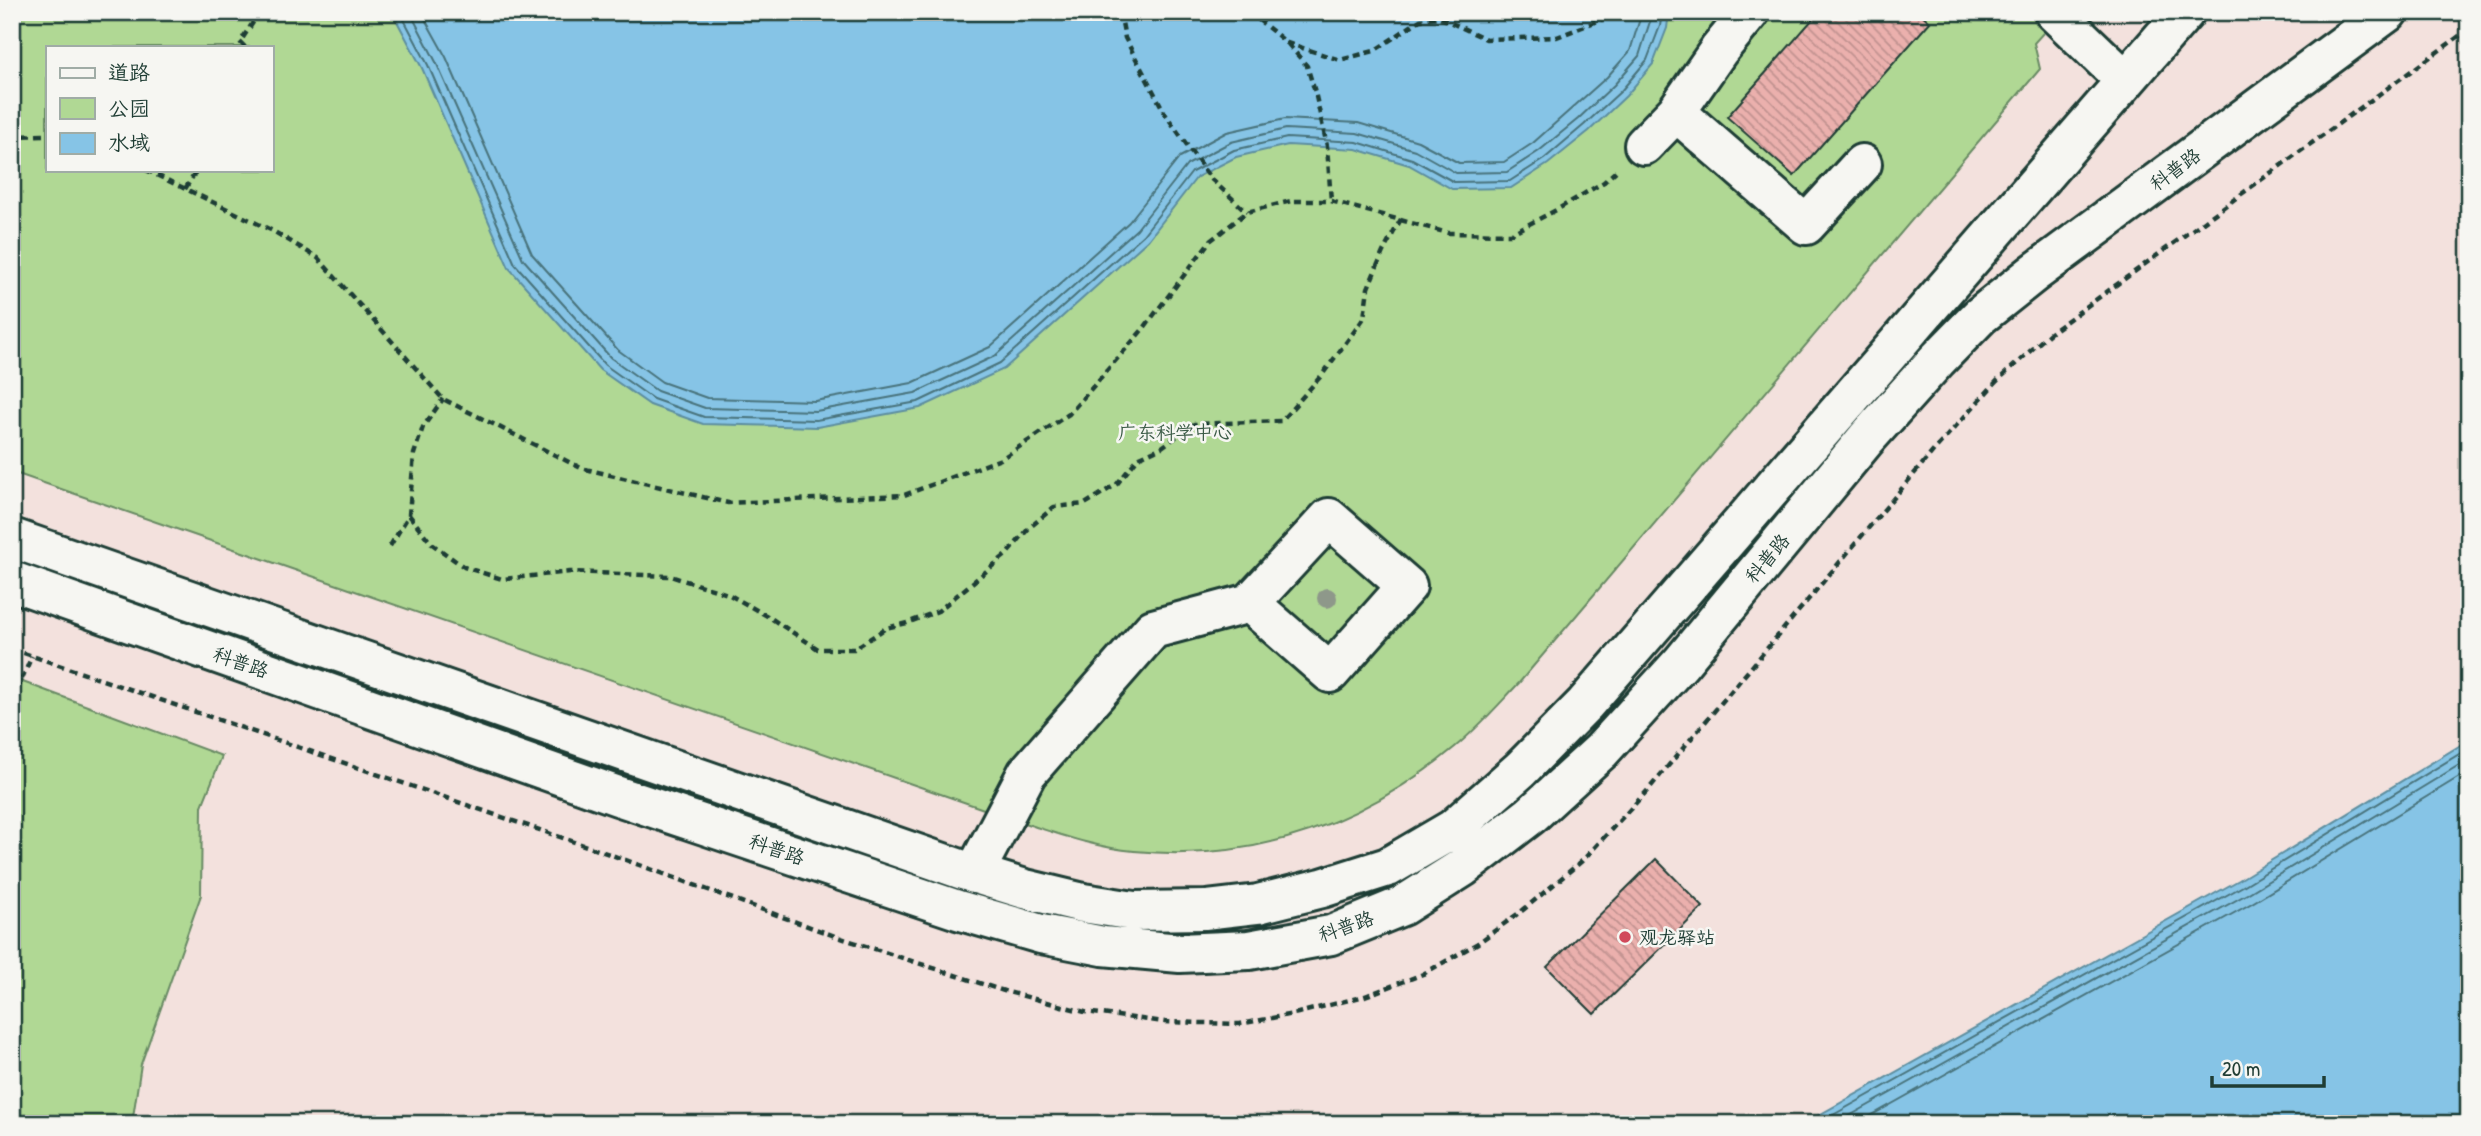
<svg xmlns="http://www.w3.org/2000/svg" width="2481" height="1136" font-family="'Patrick Hand','LXGW WenKai TC',sans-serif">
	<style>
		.park { fill: #b0d894; stroke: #688a64; stroke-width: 2; fill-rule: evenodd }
		.water { fill: #86c4e6; stroke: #5d8e9f; stroke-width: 2 }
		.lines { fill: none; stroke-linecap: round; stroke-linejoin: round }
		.shore { stroke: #48737b; stroke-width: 2 }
		.building { fill: url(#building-back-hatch); stroke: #1f3d34; stroke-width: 2 }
		.minor-casing { stroke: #1f3d34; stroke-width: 44 }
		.path { stroke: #1f3d34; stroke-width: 4.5; stroke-dasharray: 7 5; stroke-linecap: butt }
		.minor { stroke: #f6f6f2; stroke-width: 38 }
		.tree { fill: #8e988a }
		.poi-dot { fill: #d1495b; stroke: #f6f6f2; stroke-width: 2.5 }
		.labels { text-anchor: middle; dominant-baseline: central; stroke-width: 5; stroke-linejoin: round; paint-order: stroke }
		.street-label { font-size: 19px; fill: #1f3d34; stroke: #f6f6f2 }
		.park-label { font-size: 19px; fill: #3c5c47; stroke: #f6f6f2 }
		.poi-label { font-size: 19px; fill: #1f3d34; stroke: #f6f6f2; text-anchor: start }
	</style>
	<defs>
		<pattern id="building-back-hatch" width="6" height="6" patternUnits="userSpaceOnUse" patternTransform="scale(1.75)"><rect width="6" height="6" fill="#ebb0ad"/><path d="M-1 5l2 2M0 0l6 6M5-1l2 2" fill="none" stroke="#be908e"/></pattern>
	</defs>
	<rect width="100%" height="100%" fill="#f3e1dd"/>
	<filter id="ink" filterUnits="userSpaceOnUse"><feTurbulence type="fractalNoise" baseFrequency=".0143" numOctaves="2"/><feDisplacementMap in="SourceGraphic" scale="14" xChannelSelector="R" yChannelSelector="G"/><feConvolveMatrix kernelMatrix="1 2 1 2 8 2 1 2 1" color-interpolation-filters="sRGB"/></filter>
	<g filter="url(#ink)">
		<path class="park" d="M12 12H2062L2034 43 2040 69 1519 683C1498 705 1478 728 1455 747 1361 825 1256 863 1134 851 1098 848 1064 836 1030 825L12 472ZM47 47H271V170H47Z
			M12 678 222 756 202 806 201 895 141 1064 132 1124H12Z"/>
		<path class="water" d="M392 12H1669L1667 28 1653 64 1626 96 1589 131 1548 164 1511 188 1452 189 1409 165 1356 149 1288 145 1236 157 1197 177 1148 240 1004 369 920 408 817 427 703 424 650 405 600 370 509 268 422 68Z
			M2469 740V1124H1803L2239 880Z"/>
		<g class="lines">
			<path class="shore" d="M400 12 428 65 515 264 605 365 653 399 704 417 816 420 918 402 1000 363 1143 235 1192 172 1234 150 1287 138 1357 142 1412 159 1454 182 1510 181 1544 159 1584 125 1621 91 1647 60 1660 26 1662 12
				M410 12 436 62 523 259 611 358 657 391 705 408 816 411 915 393 995 356 1137 229 1187 165 1231 142 1286 129 1357 133 1415 150 1456 173 1507 172 1539 151 1578 119 1614 85 1639 56 1653 12
				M421 12 446 57 532 254 618 350 662 382 707 398 815 401 912 383 990 347 1129 222 1180 157 1227 132 1285 119 1358 123 1418 141 1459 163 1504 162 1533 143 1607 77 1630 51 1642 12
				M1817 1124 2243 886 2469 748
				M1835 1124 2247 894 2469 759
				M1856 1124 2252 903 2469 771"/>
		</g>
		<path class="building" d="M1819 12H1919L1930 22 1794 176 1727 117Z
			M1656 859 1703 907 1594 1014 1547 967Z"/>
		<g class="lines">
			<g class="minor-casing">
				<path id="minor" d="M2054 12 2125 80
					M1676 112 1806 225 1862 164
					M1644 145 1676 112 1719 50 1750 12
					M12 538 963 870 1025 889 1083 903 1134 911 1206 910 1258 904 1322 888 1388 867 1453 829 1521 769 1585 704 2185 12
					M12 581 618 796 958 910 1041 934 1103 946 1180 953 1249 950 1331 935 1402 906 1462 868 1531 815 1601 751 1681 663 1866 439 1937 360 1980 316 2034 273 2388 12
					M974 874 1027 773 1153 629 1250 603 1330 673 1407 586 1329 518 1250 603"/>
			</g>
			<path class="path" d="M1120 12 1125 38 1166 115 1210 178 1247 212
				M1249 12 1287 43 1340 60 1374 51 1420 20 1439 17 1486 39 1557 37 1620 12
				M1288 44 1307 66 1315 92 1327 146 1331 201
				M245 47 240 42 260 12
				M12 136 47 135
				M146 170 273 231 318 258 443 399 581 468 728 503 904 495 1001 459 1069 414 1144 328 1210 241 1247 212 1291 201H1331L1448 233 1510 234 1558 209 1604 182 1617 170
				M185 189 197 170
				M409 515 432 544 464 567 502 579 570 572 670 576 728 594 769 617 818 649H854L886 628 907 623 938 611 1007 554 1029 528 1054 507 1085 504 1117 484 1138 458 1162 447 1194 424 1281 421 1322 375 1364 318 1368 288 1383 252 1401 219
				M390 546 409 515 414 454 423 427 443 399
				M12 649 598 850 835 936 1004 991 1085 1012 1165 1022 1240 1024 1298 1013 1365 996 1423 974 1478 943 1523 910 1582 861 1647 791 1935 449 1997 381 2050 333 2469 29
				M12 701 32 656"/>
			<use href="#minor" class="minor"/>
		</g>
		<circle class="tree" cx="1327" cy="598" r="10"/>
	</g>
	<circle class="poi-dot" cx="1625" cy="937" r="7"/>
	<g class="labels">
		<g class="street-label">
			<text transform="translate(2175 169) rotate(-36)">科普路</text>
			<text transform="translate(1767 558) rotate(-50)">科普路</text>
			<text transform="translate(241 662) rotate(19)">科普路</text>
			<text transform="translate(777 849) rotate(19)">科普路</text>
			<text transform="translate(1346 926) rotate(-19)">科普路</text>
		</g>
		<g class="park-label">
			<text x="1175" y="432">广东科学中心</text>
		</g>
		<g class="poi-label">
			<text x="1639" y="937">观龙驿站</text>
		</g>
	</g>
	<rect width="2481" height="1136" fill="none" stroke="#f6f6f2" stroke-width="42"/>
	<rect x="21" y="21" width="2439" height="1094" fill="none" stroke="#1f3d34" stroke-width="2.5" filter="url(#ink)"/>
	<rect x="46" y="46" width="228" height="126" fill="#f6f6f2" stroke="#a0aca6" stroke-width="2"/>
	<rect x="60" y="68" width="35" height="10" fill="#f6f6f2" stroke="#a0aca6" stroke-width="2"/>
	<text x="108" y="80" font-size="21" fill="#1f3d34">道路</text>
	<rect x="60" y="98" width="35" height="21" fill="#b0d894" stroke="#a0aca6" stroke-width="2"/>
	<text x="108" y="116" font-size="21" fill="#1f3d34">公园</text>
	<rect x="60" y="133" width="35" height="21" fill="#86c4e6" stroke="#a0aca6" stroke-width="2"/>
	<text x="108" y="150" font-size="21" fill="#1f3d34">水域</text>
	<path d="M2212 1076v10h112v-10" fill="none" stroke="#1f3d34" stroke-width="3.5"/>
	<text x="2222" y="1076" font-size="21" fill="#1f3d34" stroke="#f6f6f2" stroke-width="5" paint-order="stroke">20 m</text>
</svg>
